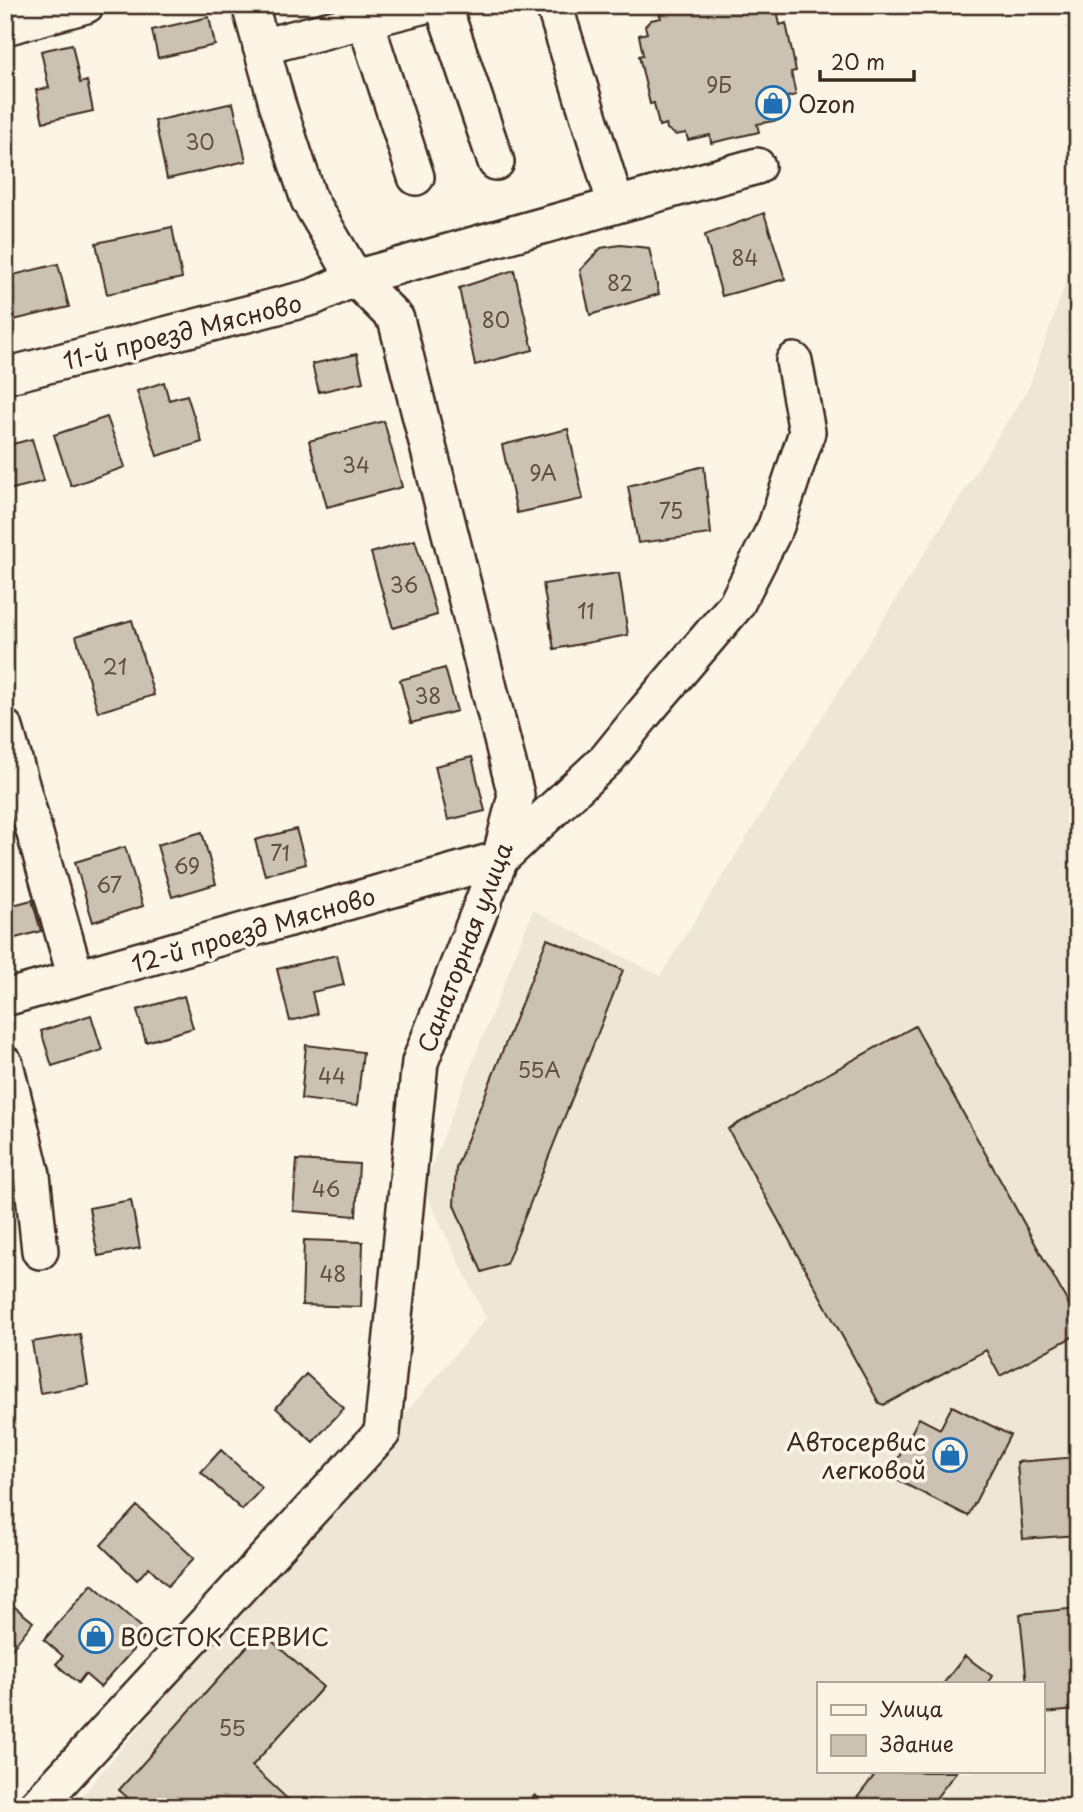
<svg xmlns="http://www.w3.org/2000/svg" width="1083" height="1812" font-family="'Playpen Sans',sans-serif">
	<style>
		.built { fill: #eee6d6; fill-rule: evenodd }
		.building { fill: #ccc2b3; stroke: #3b2a1e; stroke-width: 2 }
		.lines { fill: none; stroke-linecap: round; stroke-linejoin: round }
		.minor-casing { stroke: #3b2a1e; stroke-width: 40 }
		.minor { stroke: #fcf5e5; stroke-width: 35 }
		.labels { text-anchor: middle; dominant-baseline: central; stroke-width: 7; stroke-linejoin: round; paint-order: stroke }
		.number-label { font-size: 21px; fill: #5f5043 }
		.poi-label { font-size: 24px; fill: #3b2a1e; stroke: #fcf5e5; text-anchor: start }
		.street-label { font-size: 24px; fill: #3b2a1e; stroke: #fcf5e5 }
	</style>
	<rect width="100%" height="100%" fill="#fcf5e5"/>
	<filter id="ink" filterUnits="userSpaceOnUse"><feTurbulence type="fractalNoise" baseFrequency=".0143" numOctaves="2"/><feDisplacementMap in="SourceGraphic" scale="14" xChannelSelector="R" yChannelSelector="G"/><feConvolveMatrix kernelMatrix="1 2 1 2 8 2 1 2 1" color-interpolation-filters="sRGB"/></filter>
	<g filter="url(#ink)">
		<path class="built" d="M1078 248V1807H88L79 1799 486 1318 423 1188 533 910 660 976 1029 387ZM819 1684H1043V1772H819Z"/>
		<path class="building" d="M681 5H776L780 25 786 23 796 71 791 72 796 95 787 97 789 104 785 111 778 112 779 120 757 124 759 132 711 143 710 135 688 140 686 133 676 135 667 129 666 124 659 126 654 103 650 104 639 56 643 55 639 35 647 33 645 26 651 20 661 18 659 11Z
			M209 17 215 45 158 58 152 30Z
			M72 44 80 83 87 81 93 111 43 122 36 90 49 88 41 51Z
			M233 103 246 161 167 179 155 121Z
			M764 213 785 279 722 296 705 235Z
			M172 227 182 278 107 294 96 243Z
			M620 245 649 248 659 294 590 315 580 270 601 248Z
			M58 264 69 307 5 322V277Z
			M514 270 533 350 475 365 459 288Z
			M357 354 363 382 319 392 312 364Z
			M164 382 169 400 187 395 202 442 157 456 137 391Z
			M107 417 125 467 71 486 54 435Z
			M384 421 402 487 327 507 309 441Z
			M568 429 583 499 517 513 502 445Z
			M32 439 44 481 5 491V446Z
			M704 466 711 534 638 543 628 486Z
			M415 540 437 615 393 628 371 553Z
			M619 573 628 635 554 649 543 584Z
			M132 620 154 695 98 712 76 636Z
			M445 668 457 711 411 723 400 680Z
			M472 757 485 811 448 820 435 766Z
			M296 829 306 864 265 875 255 840Z
			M202 832 216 884 172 897 157 845Z
			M125 847 143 906 93 922 75 862Z
			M32 900 41 931 5 941V907Z
			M547 939 623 970 506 1264 482 1272 454 1205 456 1168Z
			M337 955 344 985 312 992 317 1014 290 1021 277 969Z
			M184 996 193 1028 146 1042 137 1010Z
			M91 1015 102 1050 52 1066 41 1031Z
			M915 1026 1078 1321V1334L1000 1376 986 1350 884 1405 879 1403 728 1129Z
			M306 1045 363 1052 357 1106 301 1099Z
			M297 1160 359 1164 356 1216 293 1211Z
			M131 1200 140 1248 98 1256 89 1208Z
			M304 1240 363 1242 361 1307 302 1305Z
			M80 1334 88 1385 40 1393 32 1342Z
			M306 1374 344 1408 313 1442 276 1408Z
			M952 1406 1010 1435 968 1516 889 1476 919 1418 940 1429Z
			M221 1450 262 1488 242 1510 201 1472Z
			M1078 1457V1535L1023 1539 1017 1462Z
			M137 1506 194 1558 168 1586 149 1567 137 1580 101 1545Z
			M92 1584 148 1633 100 1687 85 1674 78 1683 56 1664 63 1656 44 1640Z
			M5 1599 33 1622 6 1656 5 1655Z
			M1078 1608V1710L1043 1713V1684H1027L1020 1614Z
			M261 1631 323 1687 252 1766 292 1803 289 1807H138L119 1790Z
			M965 1656 992 1676 987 1684H943Z
			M877 1772H956L929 1807H850Z
			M535 1795 548 1807H525Z"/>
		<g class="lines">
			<g class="minor-casing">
				<path id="minor" d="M443 5 496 162
					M554 5 616 205
					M365 20 416 177
					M5 27 86 5
					M261 47 425 5
					M5 376 313 297 355 278 757 166
					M5 728 76 978
					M5 998 500 859 607 759 645 712 736 605 776 526 807 432 794 361
					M5 1064 32 1175 40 1251
					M36 1807 382 1433 420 1062 500 859 516 795 396 319 355 278 309 200 277 103 250 5"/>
			</g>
			<use href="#minor" class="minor"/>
		</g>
	</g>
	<defs>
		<g id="shop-ring" transform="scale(1.75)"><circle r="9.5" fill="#fcf5e5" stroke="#1f6fb2" stroke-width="1.5"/><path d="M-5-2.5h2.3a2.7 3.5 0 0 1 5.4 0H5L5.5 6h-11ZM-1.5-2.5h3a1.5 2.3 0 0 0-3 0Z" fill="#1f6fb2"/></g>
	</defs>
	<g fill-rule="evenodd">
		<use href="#shop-ring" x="773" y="103"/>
		<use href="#shop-ring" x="950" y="1455"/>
		<use href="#shop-ring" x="96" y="1636"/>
	</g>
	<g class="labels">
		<g class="number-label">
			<text x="719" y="84">9Б</text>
			<text x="200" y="141">30</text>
			<text x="745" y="257">84</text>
			<text x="620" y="282">82</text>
			<text x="496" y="319">80</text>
			<text x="356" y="464">34</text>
			<text x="543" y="472">9А</text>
			<text x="671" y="510">75</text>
			<text x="404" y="584">36</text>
			<text x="586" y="610">11</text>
			<text x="115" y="666">21</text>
			<text x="428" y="695">38</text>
			<text x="280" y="852">71</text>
			<text x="187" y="865">69</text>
			<text x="109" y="884">67</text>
			<text x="539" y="1069">55А</text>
			<text x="332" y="1075">44</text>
			<text x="326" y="1188">46</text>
			<text x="333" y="1273">48</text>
			<text x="232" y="1727">55</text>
		</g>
		<g class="poi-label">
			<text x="798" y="103">Ozon</text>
			<text x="926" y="1441" text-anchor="end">Автосервис<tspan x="926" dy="28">легковой</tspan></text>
			<text x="120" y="1636">ВОСТОК СЕРВИС</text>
		</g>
		<g class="street-label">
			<text transform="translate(182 331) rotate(-14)">11-й проезд Мясново</text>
			<text transform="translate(253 929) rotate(-16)">12-й проезд Мясново</text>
			<text transform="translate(464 947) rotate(-69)">Санаторная улица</text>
		</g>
	</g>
	<rect width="1083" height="1812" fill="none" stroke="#fcf5e5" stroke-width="28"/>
	<rect x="14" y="14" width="1055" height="1784" fill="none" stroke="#3b2a1e" stroke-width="2.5" filter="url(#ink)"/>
	<rect x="817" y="1682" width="228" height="91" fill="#fcf5e5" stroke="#afa495" stroke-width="2"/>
	<rect x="831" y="1705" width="35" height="10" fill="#fcf5e5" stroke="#afa495" stroke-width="2"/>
	<text x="880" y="1717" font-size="21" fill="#3b2a1e">Улица</text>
	<rect x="831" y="1735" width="35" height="21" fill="#ccc2b3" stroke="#afa495" stroke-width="2"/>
	<text x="880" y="1752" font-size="21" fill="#3b2a1e">Здание</text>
	<path d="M820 70v10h94v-10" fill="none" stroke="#3b2a1e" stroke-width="3.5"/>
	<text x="831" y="70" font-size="21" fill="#3b2a1e" stroke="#fcf5e5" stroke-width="5" paint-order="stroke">20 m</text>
</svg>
